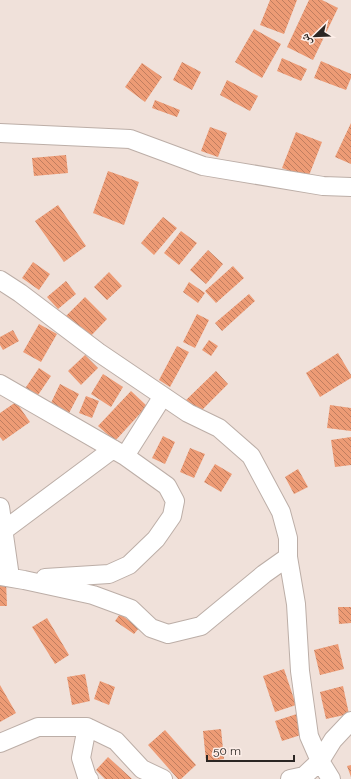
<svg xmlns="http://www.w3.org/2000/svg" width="351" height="779" font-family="Raleway,'Noto Naskh Arabic',sans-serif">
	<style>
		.building { fill: url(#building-back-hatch) }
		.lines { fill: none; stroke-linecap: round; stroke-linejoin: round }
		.minor-casing { stroke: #bcaea7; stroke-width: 20 }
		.minor { stroke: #fff; stroke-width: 18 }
	</style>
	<defs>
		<pattern id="building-back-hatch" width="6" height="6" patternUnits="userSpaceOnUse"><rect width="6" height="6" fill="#ed9b75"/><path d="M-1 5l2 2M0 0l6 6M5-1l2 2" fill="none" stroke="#c07e60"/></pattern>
	</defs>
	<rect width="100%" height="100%" fill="#f0e1da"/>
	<path class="building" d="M270 0H297L284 34 260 25Z
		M309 0H322L338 8 313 60 287 47Z
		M254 29 281 44 262 78 235 62Z
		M282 58 307 69 301 81 277 71Z
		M321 61 351 74V78L346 90 314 78Z
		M182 62 201 72 192 90 173 80Z
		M142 63 162 77 145 102 125 87Z
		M227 80 258 96 250 111 220 95Z
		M155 100 180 110 177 117 152 108Z
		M351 123V164L335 157Z
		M210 127 227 133 218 157 201 151Z
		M296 132 322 142 308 178 282 168Z
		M66 155 68 173 34 176 32 158Z
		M108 171 139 182 124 225 93 213Z
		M58 205 86 246 64 262 35 221Z
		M163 217 177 228 154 255 141 243Z
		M181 231 197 243 179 265 164 253Z
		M208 250 223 264 206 284 190 270Z
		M33 262 50 274 39 290 22 278Z
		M233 266 244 278 216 303 205 291Z
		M109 272 122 286 107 300 94 287Z
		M66 281 76 294 58 309 47 297Z
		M189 282 205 293 198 303 183 292Z
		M249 294 255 301 222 331 215 323Z
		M85 297 107 319 87 340 65 317Z
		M197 314 209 320 195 348 183 342Z
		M39 324 57 334 41 362 23 352Z
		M13 330 19 341 3 350 0 345V337Z
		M209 340 218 346 211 356 202 350Z
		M177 346 189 352 170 387 159 380Z
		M338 353 351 375V378L320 397 306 373Z
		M85 355 98 368 81 385 68 371Z
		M39 368 51 376 36 398 24 390Z
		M216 371 228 384 198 414 185 401Z
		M103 374 123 387 111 407 91 394Z
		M60 384 79 394 68 415 50 405Z
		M131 391 147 406 115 441 98 426Z
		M86 396 99 401 92 418 79 413Z
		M16 402 30 422 3 441 0 437V413Z
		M330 405 351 408V431L327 428Z
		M163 436 175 442 165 464 152 458Z
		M351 437V465L335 467 331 440Z
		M190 448 205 454 194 478 180 472Z
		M215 464 232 474 221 492 204 482Z
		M298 469 308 487 294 494 285 477Z
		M0 581H6L7 606H0Z
		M338 607H351V623L339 624Z
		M120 614 139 628 134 634 115 621Z
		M47 618 69 655 55 664 32 627Z
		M338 644 344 669 320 675 314 650Z
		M284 669 296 705 275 712 263 676Z
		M85 674 90 701 72 705 67 677Z
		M100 681 115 687 109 705 94 699Z
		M0 685 16 713 0 722Z
		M343 686 349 714 326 719 320 692Z
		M300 713 307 733 282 741 275 721Z
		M221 729 224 759 206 761 203 731Z
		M165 730 196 765 181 779H178L148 745Z
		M108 757 132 779H105L96 770Z
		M351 765V777L347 766Z"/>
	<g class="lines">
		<g class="minor-casing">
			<path id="minor" d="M0 133 130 139 203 166 323 186 351 187
				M0 280 20 293 98 352 188 413 219 428 251 456 281 512 288 538V557
				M0 384 125 456 167 486 175 501 172 516 156 539 129 565 109 574 45 578
				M125 456 163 396
				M0 507 10 577
				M3 531 113 449
				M0 576 24 580 93 595 131 609 151 628 168 634 201 626 264 574 288 557 296 604 300 671 309 736 320 761 331 779
				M87 727 81 758 87 777 89 779
				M0 743 38 727H87L116 741 142 769 163 779
				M290 779 304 776 320 761 333 740 351 721"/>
		</g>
		<use href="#minor" class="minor"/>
	</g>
	<g transform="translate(315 36) rotate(247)" stroke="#fdeee8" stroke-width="3" paint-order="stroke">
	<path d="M0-3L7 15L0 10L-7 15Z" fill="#2b2623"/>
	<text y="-6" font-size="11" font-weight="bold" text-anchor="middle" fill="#2b2623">ش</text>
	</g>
	<path d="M207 755v6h87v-6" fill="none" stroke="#2b2623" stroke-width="2"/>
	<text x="213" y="755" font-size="12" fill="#2b2623" stroke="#fdeee8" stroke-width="3" paint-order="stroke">50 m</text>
</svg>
